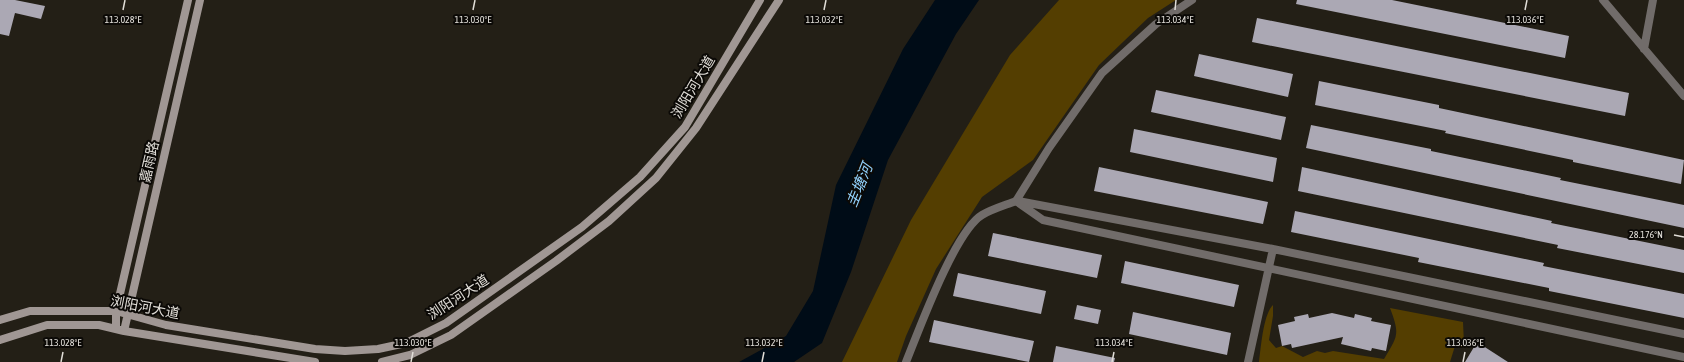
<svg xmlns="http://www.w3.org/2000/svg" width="1684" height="362" font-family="'Asap Condensed','Noto Sans SC',sans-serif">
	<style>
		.green { fill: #543e01 }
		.water { fill: #000c17 }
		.building { fill: #aba8b4 }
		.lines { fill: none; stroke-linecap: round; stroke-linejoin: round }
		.minor { stroke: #716c6a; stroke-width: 8 }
		.tertiary { stroke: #716c6a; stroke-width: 8 }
		.secondary { stroke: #a09794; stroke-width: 8 }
		.ticks { fill: none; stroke: #e1ded8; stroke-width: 1.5 }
		.labels { text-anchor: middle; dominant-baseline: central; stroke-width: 4; stroke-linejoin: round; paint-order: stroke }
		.street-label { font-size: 14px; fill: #e1ded8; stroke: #0b0906 }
		.water-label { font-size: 15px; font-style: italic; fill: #93d2fd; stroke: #0b0906 }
		.ticks-label { font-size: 10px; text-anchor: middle; fill: #e1ded8; stroke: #0b0906; stroke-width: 4; stroke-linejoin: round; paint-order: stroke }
	</style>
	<rect width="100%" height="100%" fill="#231f16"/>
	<path class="green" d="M1059 0H1176L1148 18 1099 65 1033 160 982 197 936 269 906 336 897 362H842L911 220 1010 55Z
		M1273 305V316L1269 340 1276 348 1282 346 1303 357 1317 351 1325 353 1333 351 1384 359C1398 335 1400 335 1390 308L1463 322 1464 344 1468 348 1455 346 1450 362H1259C1261 348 1263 315 1273 305Z"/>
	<path class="water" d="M935 0H979L956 34 888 160 851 272 822 343 794 362H739L786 336 813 291 836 185 903 49Z"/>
	<path class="building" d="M0 0H15L45 6 41 19 15 13 9 36 0 34Z
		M1297 0H1392L1569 36 1565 58 1296 4Z
		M1257 18 1629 93 1625 116 1252 42Z
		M1199 54 1293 74 1288 97 1194 76Z
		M1319 81 1439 105V108L1684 160 1681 184 1573 162V160L1445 133 1446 131 1315 105Z
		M1156 90 1286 117 1281 140 1151 112Z
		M1311 125 1431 149V151L1561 178 1560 180 1684 205V228L1306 148Z
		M1134 129 1277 158 1273 182 1130 152Z
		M1099 167 1268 202 1263 224 1094 191Z
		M1302 167 1552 221 1551 223 1684 250V273L1557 248 1558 245 1298 191Z
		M1295 211 1544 263 1543 266 1684 294V318L1549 291V288L1418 262 1419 258 1291 232Z
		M993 233 1102 255 1097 278 988 256Z
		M1125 261 1239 285 1234 307 1121 283Z
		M958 273 1046 291 1041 314 953 296Z
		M1077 305 1101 310 1098 324 1074 319Z
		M1133 312 1231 333 1227 355 1129 334Z
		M1332 313 1354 318 1355 314 1372 318 1371 321 1391 325 1386 351 1372 348 1371 351 1341 344 1343 337 1292 348 1291 344 1282 346 1278 325 1295 321 1294 317 1308 314 1309 318Z
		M934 320 1034 341 1029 362 929 342Z
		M1477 342 1508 362H1465Z
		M1056 346 1115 358 1114 362H1053Z"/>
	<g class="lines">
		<path class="minor" d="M1603 0 1684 96
			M1644 49 1653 0
			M906 362C919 330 955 231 982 215 992 209 1006 205 1016 201"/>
		<path class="tertiary" d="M1016 201 1043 220 1684 357
			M1016 201 1049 148 1102 73 1156 24 1192 0
			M1018 201 1273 249 1684 334
			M1248 362 1273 249"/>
		<path class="secondary" d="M0 320 30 311H116L166 325 315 349 345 351 378 349 406 343 446 323 582 227 640 177 685 127 760 0
			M116 329V311L188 0
			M124 331 200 0
			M0 340 47 325H99L124 331 315 362
			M382 362 410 355 451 335 556 261 609 221 656 178 696 128 779 0"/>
	</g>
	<path class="ticks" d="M123 10 125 0M473 10 475 0M824 10 826 0M1175 10 1176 0M1525 10 1527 0M1674 235 1684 237M61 362 63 352M411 362 413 352M762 362 764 352M1112 362 1114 352M1463 362 1465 352"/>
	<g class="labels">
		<g class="street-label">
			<text transform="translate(693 87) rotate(-59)">浏阳河大道</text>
			<text transform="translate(149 162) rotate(-77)">嘉雨路</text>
			<text transform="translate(458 297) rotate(-33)">浏阳河大道</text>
			<text transform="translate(145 307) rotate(11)">浏阳河大道</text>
		</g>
		<g class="water-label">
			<text transform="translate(859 185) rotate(-68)">圭塘河</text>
		</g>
	</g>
	<g class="ticks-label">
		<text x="123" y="23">113.028°E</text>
		<text x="473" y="23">113.030°E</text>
		<text x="824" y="23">113.032°E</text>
		<text x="1175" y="23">113.034°E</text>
		<text x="1525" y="23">113.036°E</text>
		<text x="1646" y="238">28.176°N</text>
		<text x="63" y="346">113.028°E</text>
		<text x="413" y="346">113.030°E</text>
		<text x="764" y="346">113.032°E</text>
		<text x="1114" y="346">113.034°E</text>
		<text x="1465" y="346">113.036°E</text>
	</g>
</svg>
